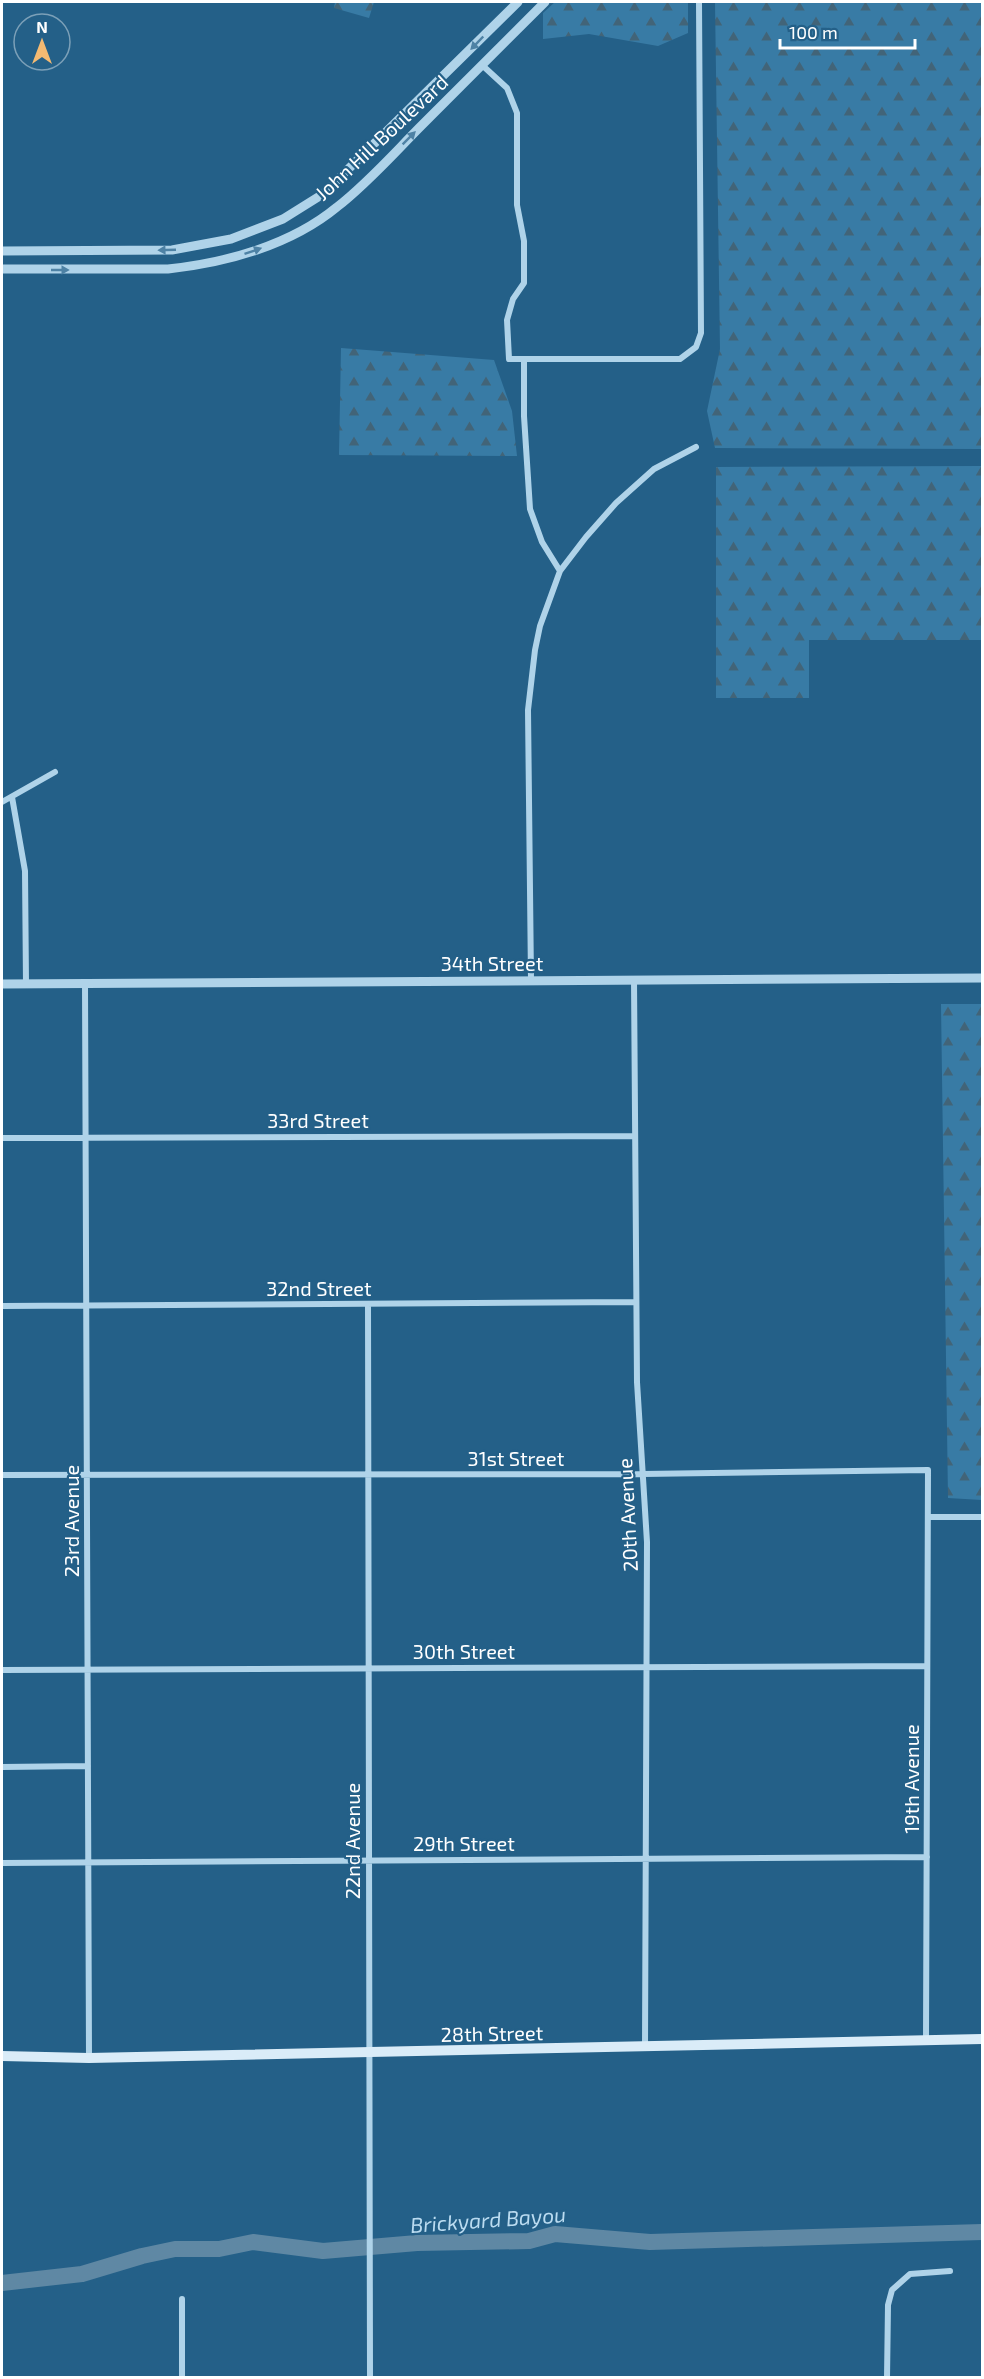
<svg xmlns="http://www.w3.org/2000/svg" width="984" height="2379" font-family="'Exo 2',sans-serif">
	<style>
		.forest { fill: url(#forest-firs) }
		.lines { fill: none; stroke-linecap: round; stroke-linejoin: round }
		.river { stroke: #5f88a4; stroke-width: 16 }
		.minor { stroke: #afd3e9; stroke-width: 6 }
		.tertiary { stroke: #afd3e9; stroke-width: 9 }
		.secondary { stroke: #daecf8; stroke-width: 10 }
		.oneway { fill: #4e82a5 }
		.labels { text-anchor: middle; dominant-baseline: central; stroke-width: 4.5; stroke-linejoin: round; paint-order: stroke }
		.street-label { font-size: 20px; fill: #fff; stroke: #246088 }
		.water-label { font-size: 21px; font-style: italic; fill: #bbdcf1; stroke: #246088 }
	</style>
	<defs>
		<pattern id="forest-firs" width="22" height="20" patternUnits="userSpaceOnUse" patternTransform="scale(1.5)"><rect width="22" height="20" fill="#387ba5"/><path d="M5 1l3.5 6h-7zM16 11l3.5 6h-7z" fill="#426478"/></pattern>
	</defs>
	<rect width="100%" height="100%" fill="#246088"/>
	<path class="forest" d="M335 2H374L369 18 334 8Z
		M555 2H688V33L658 46 589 34 543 39V13Z
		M715 2H982V449L715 448 707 411 720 349Z
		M341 348 494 360 512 411 517 456 339 455Z
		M982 466V640H809V698H716V467Z
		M941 1004H982V1500L948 1498Z"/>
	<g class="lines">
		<path class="river" d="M2 2283 82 2274 142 2256 175 2249H219L253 2242 323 2251 417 2243 529 2241 555 2234 650 2242 982 2232"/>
		<path class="minor" d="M482 65 507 88 517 113V205L524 241V283L513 299 507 320 509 359H680L696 347 701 333 699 2
			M524 359V416L530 509 542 542 560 571
			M12 797 25 871 26 984
			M2 802 55 772
			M531 980 528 710 535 650 540 626 560 571 586 537 616 503 654 469 696 447
			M634 980 637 1382 647 1542 645 2047
			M85 984 89 2058
			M2 1138 634 1136
			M368 1304 370 2378
			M2 1306 636 1302
			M2 1475 643 1474 928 1470 926 2041
			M928 1517H982
			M2 1670 927 1666
			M2 1767 88 1766
			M2 1863 927 1857
			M182 2299V2378
			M887 2378 888 2305 892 2290 910 2274 950 2271"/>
		<path class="tertiary" d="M2 251 172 250 231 239 283 219 323 194 518 2
			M2 269H168C226 263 291 245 337 207 368 183 395 152 422 125 463 84 504 43 545 2
			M2 984 982 978"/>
		<path class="secondary" d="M2 2056 89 2058 982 2039"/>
	</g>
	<defs><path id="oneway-solid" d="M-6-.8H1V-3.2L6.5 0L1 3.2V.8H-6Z" transform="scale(1.5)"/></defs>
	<g class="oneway">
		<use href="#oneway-solid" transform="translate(477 43) rotate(134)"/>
		<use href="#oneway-solid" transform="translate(409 138) rotate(-45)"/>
		<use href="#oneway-solid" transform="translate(167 250) rotate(178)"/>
		<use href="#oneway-solid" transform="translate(253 251) rotate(-19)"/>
		<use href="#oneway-solid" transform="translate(60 270)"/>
	</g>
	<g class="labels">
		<g class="street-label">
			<text transform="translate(381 137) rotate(-43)">John Hill Boulevard</text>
			<text x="492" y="963">34th Street</text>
			<text x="318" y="1120">33rd Street</text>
			<text x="319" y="1288">32nd Street</text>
			<text x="516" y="1458">31st Street</text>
			<text transform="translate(627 1515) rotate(-93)">20th Avenue</text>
			<text transform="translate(71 1521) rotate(-90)">23rd Avenue</text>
			<text x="464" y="1651">30th Street</text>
			<text transform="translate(911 1779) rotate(-90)">19th Avenue</text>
			<text transform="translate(352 1841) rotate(-90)">22nd Avenue</text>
			<text x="464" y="1843">29th Street</text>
			<text transform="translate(492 2033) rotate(-1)">28th Street</text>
		</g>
		<g class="water-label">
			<text transform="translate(488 2219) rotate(-4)">Brickyard Bayou</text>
		</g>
	</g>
	<rect width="984" height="2379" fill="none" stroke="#ffffff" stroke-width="6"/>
	<g transform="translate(42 42)"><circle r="28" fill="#246088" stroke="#7ca0b8" stroke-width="1.5"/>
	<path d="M0-4.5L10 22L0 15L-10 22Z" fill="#f4ba72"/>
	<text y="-9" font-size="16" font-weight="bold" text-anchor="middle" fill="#ffffff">N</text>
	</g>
	<path d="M780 39v9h135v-9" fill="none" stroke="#ffffff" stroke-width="3"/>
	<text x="789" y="39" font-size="18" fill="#ffffff" stroke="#246088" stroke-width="4.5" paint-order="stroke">100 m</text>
</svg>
